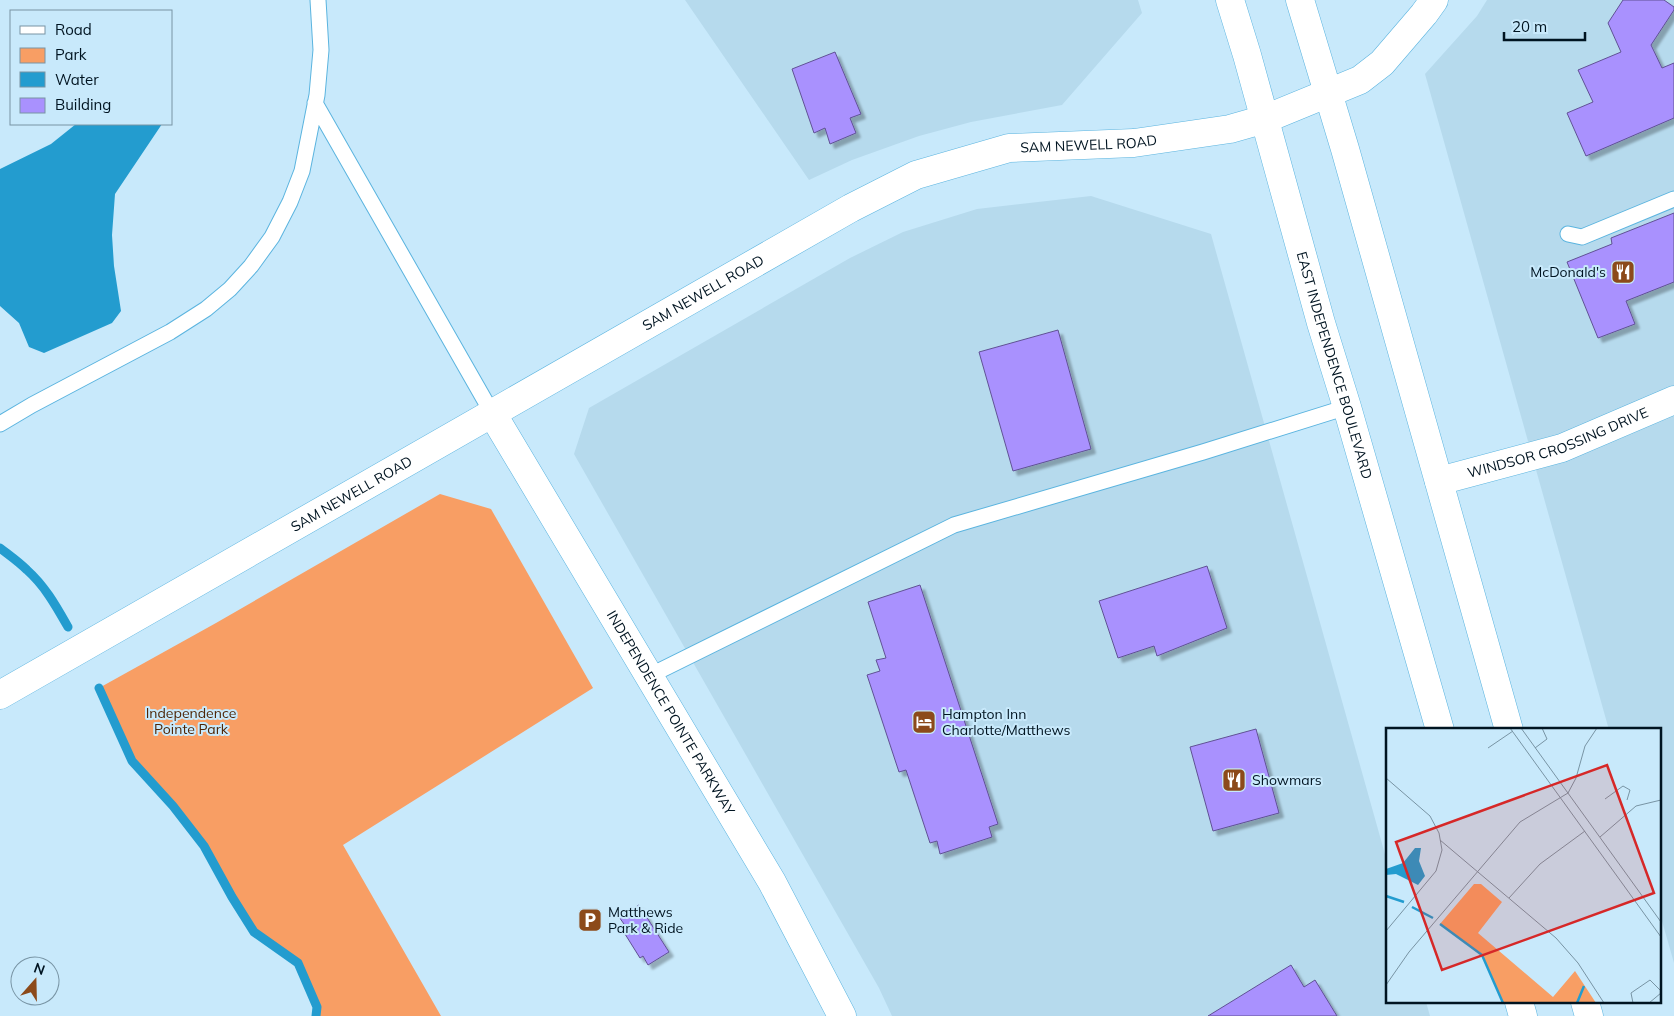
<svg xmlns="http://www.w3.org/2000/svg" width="1674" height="1016" font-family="Mulish,sans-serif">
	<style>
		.built { fill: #b6daed }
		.green { fill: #f89e64 }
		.water { fill: #239ccf }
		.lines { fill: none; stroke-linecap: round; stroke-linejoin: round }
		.stream { stroke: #239ccf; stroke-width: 9 }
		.building { fill: #a991fe; stroke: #605194; filter: url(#shadow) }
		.lane-casing { stroke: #5bb4df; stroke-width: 17 }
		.street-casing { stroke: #5bb4df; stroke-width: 29 }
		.secondary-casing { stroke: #5bb4df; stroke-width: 29 }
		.highway-casing { stroke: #5bb4df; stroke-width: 29 }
		.lane { stroke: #fff; stroke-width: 15 }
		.street { stroke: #fff; stroke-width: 28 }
		.secondary { stroke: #fff; stroke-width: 28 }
		.highway { stroke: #fff; stroke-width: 28 }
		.labels { text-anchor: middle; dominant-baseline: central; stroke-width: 4; stroke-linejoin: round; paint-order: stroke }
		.street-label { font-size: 14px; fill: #001421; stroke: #c8e9fb }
		.poi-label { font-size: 14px; fill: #001421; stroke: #c8e9fb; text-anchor: start }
		.park-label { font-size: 14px; fill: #4e2506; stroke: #c8e9fb }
		.inset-river { fill: none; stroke: #239ccf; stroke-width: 2.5 }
		.inset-road { fill: none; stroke: #7894a4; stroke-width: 1 }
		.view { fill: #d62828; fill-opacity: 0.15; stroke: #d62828; stroke-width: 2.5 }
		.inset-edge { fill: none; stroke: #001421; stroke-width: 2.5 }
	</style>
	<defs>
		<filter id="shadow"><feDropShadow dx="4.5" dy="4.5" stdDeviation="1" flood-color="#0004"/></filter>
	</defs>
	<rect width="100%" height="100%" fill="#c8e9fb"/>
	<path class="built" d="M685 0H1138L1142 13 1062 105 971 122 919 136 852 160 809 180Z
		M1487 0H1674V963L1660 914V730H1609L1425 74 1477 16Z
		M1091 196 1211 234 1388 865V1002H1426L1430 1016H892L879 988 574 454 589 408 850 258 903 232 977 209Z"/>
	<path class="green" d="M440 494 491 509 593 688 343 845 441 1016H316L317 1007 298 963 254 932 232 897 204 846 173 806 132 761 99 688 216 623Z"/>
	<path class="water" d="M76 124H162L115 194 112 235 114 266 121 311 112 323 44 353 29 347 19 323 0 306V169L51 144Z"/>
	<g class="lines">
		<path class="stream" d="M0 548C9 555 19 562 27 570 45 586 56 606 68 627
			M99 688 132 761 173 806 204 846 232 897 254 932 298 963 317 1007 316 1016"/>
	</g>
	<path class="building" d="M1623 0H1664L1674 7V10L1651 45 1662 68 1674 63V118L1586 156 1567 113 1593 102 1578 70 1621 52 1608 23Z
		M835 52 861 114 850 118 856 133 830 144 825 128 814 133 792 69Z
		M1674 213V282L1626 301 1635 324 1598 338 1567 262 1612 244 1611 238Z
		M1058 330 1091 449 1013 471 979 352Z
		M1207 566 1227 628 1157 656 1154 646 1118 658 1099 601Z
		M920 585 998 824 989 827 992 837 940 854 937 841 930 843 906 770 899 772 867 675 880 671 876 660 886 658 868 602Z
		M1256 729 1279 813 1213 831 1190 747Z
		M639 905 669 952 648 965 643 956 640 958 620 926 624 924 619 917Z
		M1291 965 1304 987 1315 980 1337 1016H1208Z"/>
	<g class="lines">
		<g class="lane-casing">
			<path id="lane" d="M315 103 492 413
				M1568 234 1582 237 1674 199
				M0 424 32 405 170 332 206 309 230 289 251 266 272 237 290 202 302 171 317 95 321 50 318 0
				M649 676 954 525 1203 452 1347 407"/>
		</g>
		<g class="street-casing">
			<g id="street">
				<path id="s1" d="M492 413 772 882 842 1016"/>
				<path id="s2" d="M1439 481 1562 448 1674 400"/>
			</g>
		</g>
		<g class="secondary-casing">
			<g id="secondary">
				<path id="s3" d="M0 695 851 208 916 175 1009 148 1134 143 1230 129 1265 119 1360 80 1382 63 1424 14 1434 0"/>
			</g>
		</g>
		<g class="highway-casing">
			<g id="highway">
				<path id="s4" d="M1230 0 1247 55 1321 323 1347 407 1440 730"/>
				<path d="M1300 0 1345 149 1509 730"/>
				<path d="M1519 1002 1523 1016"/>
				<path d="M1585 1002 1589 1016"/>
			</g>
		</g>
		<use href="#lane" class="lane"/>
		<use href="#street" class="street"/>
		<use href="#secondary" class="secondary"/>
		<use href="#highway" class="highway"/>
	</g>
	<defs>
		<g id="restaurant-square" transform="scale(1.25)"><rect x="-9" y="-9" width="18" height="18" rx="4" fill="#8c4a1a" stroke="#c8e9fb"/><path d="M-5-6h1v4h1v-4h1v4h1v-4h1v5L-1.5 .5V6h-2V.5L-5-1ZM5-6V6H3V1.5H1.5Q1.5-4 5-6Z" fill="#fff"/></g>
		<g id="hotel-square" transform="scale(1.25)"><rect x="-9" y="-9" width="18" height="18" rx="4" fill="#8c4a1a" stroke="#c8e9fb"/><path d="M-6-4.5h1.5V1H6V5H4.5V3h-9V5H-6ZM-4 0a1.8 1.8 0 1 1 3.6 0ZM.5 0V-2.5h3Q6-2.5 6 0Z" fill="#fff"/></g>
		<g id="parking-square" transform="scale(1.25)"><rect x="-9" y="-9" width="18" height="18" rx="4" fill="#8c4a1a" stroke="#c8e9fb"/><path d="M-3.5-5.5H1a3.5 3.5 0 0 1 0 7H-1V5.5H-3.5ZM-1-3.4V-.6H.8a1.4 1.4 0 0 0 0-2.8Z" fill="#fff"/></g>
	</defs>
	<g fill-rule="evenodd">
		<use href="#restaurant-square" x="1623" y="272"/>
		<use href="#hotel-square" x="924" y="722"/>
		<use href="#restaurant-square" x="1234" y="780"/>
		<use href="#parking-square" x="590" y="920"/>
	</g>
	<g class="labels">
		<g class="street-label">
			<text stroke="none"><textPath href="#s3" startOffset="1230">SAM NEWELL ROAD</textPath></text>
			<text stroke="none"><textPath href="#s3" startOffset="810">SAM NEWELL ROAD</textPath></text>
			<text stroke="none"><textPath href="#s4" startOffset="380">EAST INDEPENDENCE BOULEVARD</textPath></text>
			<text stroke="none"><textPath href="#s2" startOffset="125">WINDSOR CROSSING DRIVE</textPath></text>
			<text stroke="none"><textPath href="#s3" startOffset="405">SAM NEWELL ROAD</textPath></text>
			<text stroke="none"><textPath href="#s1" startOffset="349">INDEPENDENCE POINTE PARKWAY</textPath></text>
		</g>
		<g class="poi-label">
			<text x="1606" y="272" text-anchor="end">McDonald's</text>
			<text x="942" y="714">Hampton Inn<tspan x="942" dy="16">Charlotte/Matthews</tspan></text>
			<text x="1252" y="780">Showmars</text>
			<text x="608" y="912">Matthews<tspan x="608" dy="16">Park &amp; Ride</tspan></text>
		</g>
		<g class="park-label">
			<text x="191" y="713">Independence<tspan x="191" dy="16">Pointe Park</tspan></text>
		</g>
	</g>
	<g transform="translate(1386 728)">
		<rect width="275" height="275" fill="#c8e9fb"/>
		<path d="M88 156H95L116 174 92 205 167 269 189 243 210 275H117L96 227 54 196Z" fill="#f89e64"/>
		<path d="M29 120H35L33 133 39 148 32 157 10 146 0 147V141L17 135Z" fill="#239ccf"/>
		<path class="inset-river" d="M0 168 18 174M26 179 47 190M54 196 96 227 117 275M191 275 198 258"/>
		<path class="inset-road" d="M124 0 275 209M135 0 275 194M102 20 127 3M149 20 161 11 156 0M0 50 44 88 53 105 56 122 50 143 0 203M182 65 190 50 199 18 211 0M219 71 237 58 244 62 241 72M214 109 250 78 275 72M54 112 170 210 192 235 218 275M123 170 154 136 199 103M0 257 23 224 134 94 182 65M247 275 245 265 264 252 275 263M263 275 275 265"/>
		<path class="view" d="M221 37 268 165 56 242 10 114Z"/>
		<rect width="275" height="275" class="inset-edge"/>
	</g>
	<rect x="10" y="10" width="162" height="115" fill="#c8e9fb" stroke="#7894a4"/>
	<rect x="20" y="26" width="25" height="8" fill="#ffffff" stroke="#7894a4"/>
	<text x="55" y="35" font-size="15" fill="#001421">Road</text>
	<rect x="20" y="48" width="25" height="15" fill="#f89e64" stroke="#7894a4"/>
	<text x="55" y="60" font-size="15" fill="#001421">Park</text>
	<rect x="20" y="72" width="25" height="15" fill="#239ccf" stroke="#7894a4"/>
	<text x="55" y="85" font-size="15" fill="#001421">Water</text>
	<rect x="20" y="98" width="25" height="15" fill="#a991fe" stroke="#7894a4"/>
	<text x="55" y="110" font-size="15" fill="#001421">Building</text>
	<g transform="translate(35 981) rotate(20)"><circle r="24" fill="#c8e9fb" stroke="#7894a4"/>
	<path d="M0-4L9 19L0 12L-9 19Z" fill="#8c4a1a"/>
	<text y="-8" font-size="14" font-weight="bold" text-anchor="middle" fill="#001421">N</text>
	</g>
	<path d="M1504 32v8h81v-8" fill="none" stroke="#001421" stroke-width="2.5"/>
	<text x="1512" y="32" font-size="15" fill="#001421" stroke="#c8e9fb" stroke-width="4" paint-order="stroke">20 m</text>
</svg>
